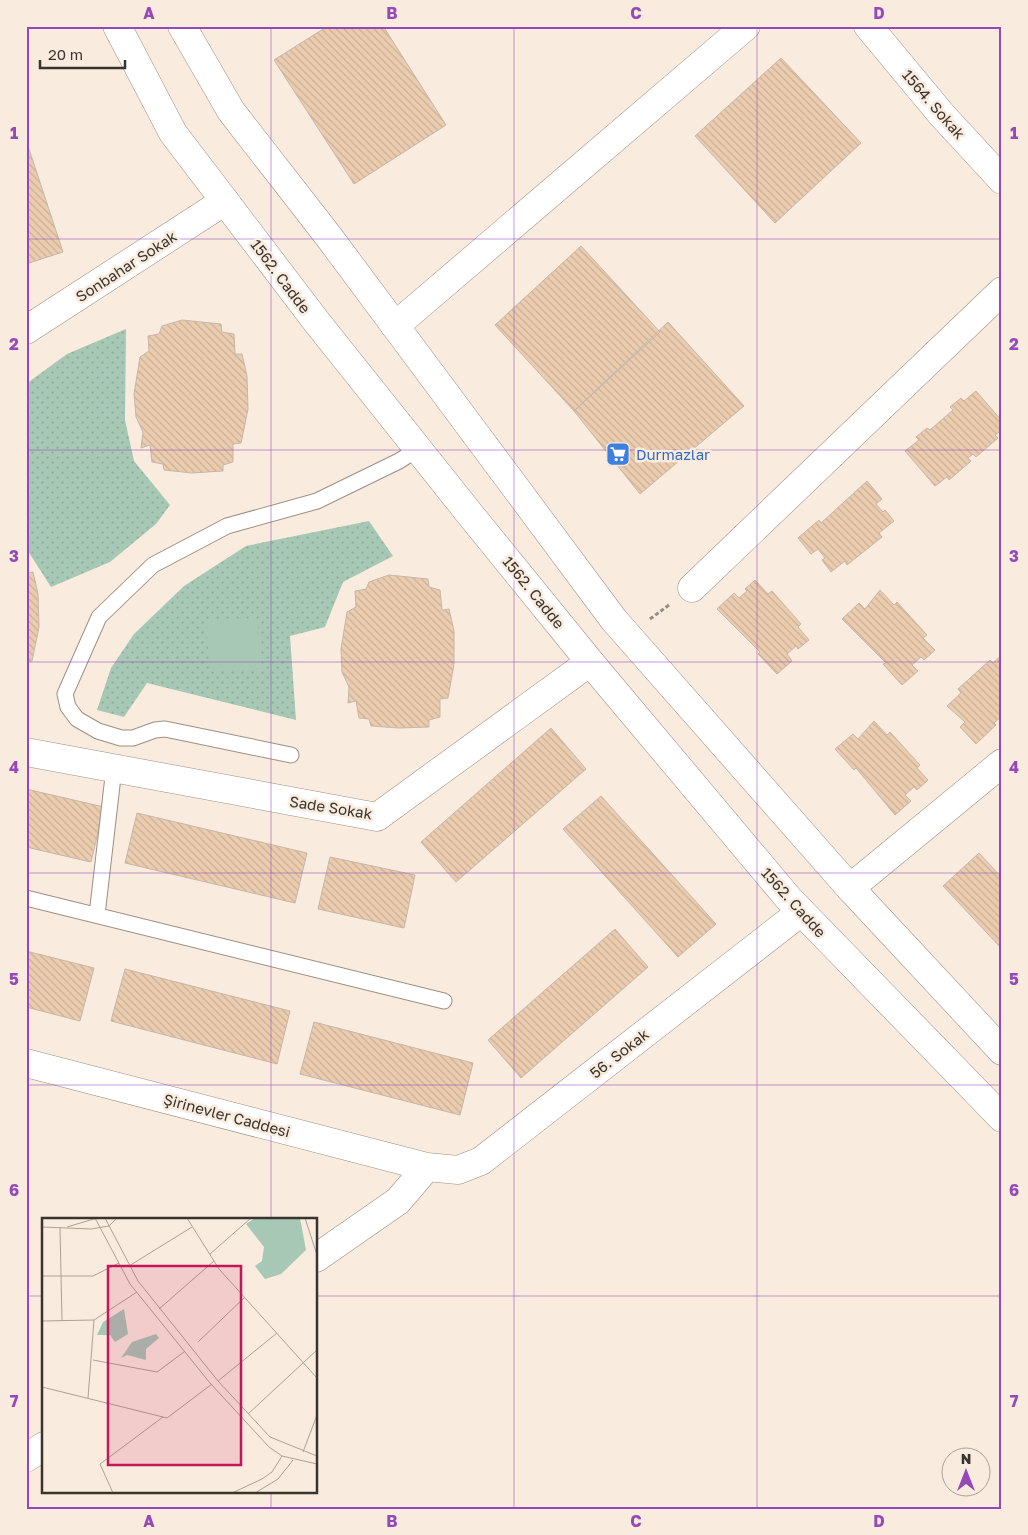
<svg xmlns="http://www.w3.org/2000/svg" width="1028" height="1535" font-family="'Golos Text',sans-serif">
	<style>
		.grass { fill: url(#grass-dots) }
		.green { fill: #a7c8b5 }
		.building { fill: url(#building-back-hatch); stroke: #c5b7aa }
		.lines { fill: none; stroke-linecap: round; stroke-linejoin: round }
		.lane-casing { stroke: #9d9083; stroke-width: 17 }
		.street-casing { stroke: #9d9083; stroke-width: 29 }
		.secondary-casing { stroke: #9d9083; stroke-width: 29 }
		.path { stroke: #978d83; stroke-width: 3; stroke-dasharray: 4 2.5; stroke-linecap: butt }
		.lane { stroke: #fff; stroke-width: 15 }
		.street { stroke: #fff; stroke-width: 28 }
		.secondary { stroke: #fff; stroke-width: 28 }
		.grid { fill: none; stroke: #9448b9; stroke-width: 1; stroke-opacity: 0.55 }
		.labels { text-anchor: middle; dominant-baseline: central; stroke-width: 5; stroke-linejoin: round; paint-order: stroke }
		.street-label { font-size: 15px; fill: #3a342f; stroke: #f9ebdd }
		.shop-label { font-size: 15px; fill: #366cbe; stroke: #f9ebdd; text-anchor: start }
		.inset-road { fill: none; stroke: #ada297; stroke-width: 1 }
		.view { fill: #c2185b; fill-opacity: 0.15; stroke: #c2185b; stroke-width: 2.5 }
		.inset-edge { fill: none; stroke: #3a342f; stroke-width: 2.5 }
		.neatline { fill: none; stroke: #9448b9; stroke-width: 2 }
		.grid-label { font-size: 16px; text-anchor: middle; font-weight: bold; fill: #9448b9 }
	</style>
	<defs>
		<pattern id="grass-dots" width="8" height="8" patternUnits="userSpaceOnUse" patternTransform="scale(1.25)"><rect width="8" height="8" fill="#a7c8b5"/><path d="M2 2h.1M6 6h.1" fill="none" stroke="#90ac9c" stroke-width="1.8" stroke-linecap="round"/></pattern>
		<pattern id="building-back-hatch" width="6" height="6" patternUnits="userSpaceOnUse" patternTransform="scale(1.25)"><rect width="6" height="6" fill="#ebccaf"/><path d="M-1 5l2 2M0 0l6 6M5-1l2 2" fill="none" stroke="#cab097"/></pattern>
	</defs>
	<rect width="100%" height="100%" fill="#f9ebdd"/>
	<path class="grass" d="M126 329 125 420 134 461 170 505 156 524 110 562 51 587 26 548V384L67 354Z
		M369 521 393 556 343 582 325 627 290 636 296 720 147 683 124 717 97 710 111 668 134 634 184 586 246 546Z"/>
	<path class="green" d="M257 618 262 668 210 672 206 622Z"/>
	<path class="building" d="M328 26H383L446 125 354 184 274 60Z
		M781 58 861 143 775 223 695 136Z
		M26 140 63 252 26 264Z
		M581 246 660 332 574 411 495 325Z
		M182 320 221 324 222 332 234 334 235 354H242L247 376 248 409 241 443 233 444V462L223 465V471L192 473 164 470 163 464 152 462 150 445 141 448 143 432 136 417 134 394 140 357 149 351 148 336 159 334 162 326Z
		M668 322 744 406 640 494 574 411Z
		M976 391 1002 421V430L995 435 998 438 976 457 973 454 968 458 971 461 949 480 947 477 935 486 905 451 919 440 916 437 927 428 930 430 953 410 950 407 961 398 964 401Z
		M867 481 882 499 876 504 883 512 885 510 894 521 879 533 882 537 847 565 845 561 831 572 822 560 825 558 818 549 811 554 798 538 819 520 821 523Z
		M33 572 38 594 39 627 32 661 26 662V573Z
		M389 575 428 579 429 587 440 590 442 610 449 609 454 631V664L448 698 440 699V717L429 720V727L399 728 371 726 369 719 359 718 356 701 348 703 349 687 342 672 341 649 347 612 356 607 355 591 366 589 369 582Z
		M755 580 768 594 772 591 801 624 798 627 809 640 798 649 796 646 787 654 792 661 777 674 758 654 760 652 717 609 734 593 739 598 747 591 745 589Z
		M880 590 894 605 897 602 927 635 923 638 935 650 924 660 921 657 912 665 918 671 902 685 883 664 886 663 842 619 859 603 865 609Z
		M1002 655V716L994 723 996 725 976 744 960 727 965 722 947 706 961 693 958 689 990 660 993 663Z
		M874 721 887 735 890 732 920 765 917 768 928 780 917 790 914 787 905 795 911 801 895 815 856 768 854 770 835 749 853 734 858 739Z
		M551 728 586 769 456 882 421 842Z
		M26 789 104 807 91 862 26 847Z
		M601 796 716 924 678 957 563 829Z
		M137 813 307 853 295 903 125 863Z
		M979 853 1002 878 1001 948 943 886Z
		M330 857 415 875 404 928 318 909Z
		M615 929 648 967 521 1078 488 1040Z
		M26 951 94 968 80 1021 26 1007Z
		M125 969 290 1011 277 1064 111 1021Z
		M314 1022 473 1063 460 1115 300 1074Z"/>
	<g class="lines">
		<g class="lane-casing">
			<path id="lane" d="M291 755 165 729 155 730 133 738H121L98 731 77 719 68 707 65 694 99 617 153 565 227 526 317 501 399 461 418 449
				M26 898 444 1001
				M97 915 114 768"/>
		</g>
		<g class="street-casing">
			<path id="street" d="M868 26 942 115 1002 180
				M395 326 746 26
				M26 330 225 201
				M692 588 1002 291
				M26 752 377 817 590 662
				M850 888 1002 763
				M26 1063 427 1167 458 1170 481 1161 801 912
				M316 1258 398 1201 427 1167
				M26 1458 44 1446"/>
		</g>
		<g class="secondary-casing">
			<path id="secondary" d="M117 26 173 133 316 321 469 513 590 662 789 899 1002 1118
				M182 26 231 111 329 237 614 620 850 888 1002 1051"/>
		</g>
		<path class="path" d="M650 619 669 605"/>
		<use href="#lane" class="lane"/>
		<use href="#street" class="street"/>
		<use href="#secondary" class="secondary"/>
	</g>
	<path class="grid" d="M271 26V1219M514 26V1509M757 26V1509M26 239H1002M26 450H1002M26 662H1002M26 873H1002M26 1085H1002M26 1296H44M316 1296H1002M271 1491V1509"/>
	<defs>
		<g id="supermarket-square" transform="scale(1.25)"><rect x="-9" y="-9" width="18" height="18" rx="4" fill="#3f7fe0" stroke="#f9ebdd"/><path d="M-6-5.5h2.5l.6 2H6L4.5 2H-2.5L-4.4-4H-6ZM-1.5 3.2a1.3 1.3 0 1 0 .1 0ZM3 3.2a1.3 1.3 0 1 0 .1 0Z" fill="#fff"/></g>
	</defs>
	<g fill-rule="evenodd">
		<use href="#supermarket-square" x="618" y="454"/>
	</g>
	<g class="labels">
		<g class="street-label">
			<text transform="translate(934 104) rotate(49)">1564. Sokak</text>
			<text transform="translate(126 266) rotate(-33)">Sonbahar Sokak</text>
			<text transform="translate(281 276) rotate(53)">1562. Cadde</text>
			<text transform="translate(534 592) rotate(51)">1562. Cadde</text>
			<text transform="translate(331 807) rotate(9)">Sade Sokak</text>
			<text transform="translate(794 902) rotate(48)">1562. Cadde</text>
			<text transform="translate(619 1053) rotate(-38)">56. Sokak</text>
			<text transform="translate(227 1115) rotate(15)">Şirinevler Caddesi</text>
		</g>
		<g class="shop-label">
			<text x="636" y="454">Durmazlar</text>
		</g>
	</g>
	<g transform="translate(42 1218)">
		<rect width="275" height="275" fill="#f9ebdd"/>
		<path d="M82 91 86 116 73 124 68 117H55L61 104ZM114 116 117 120 104 131V142L85 137 79 140 90 124Z" fill="#a7c8b5"/>
		<path d="M213 0H258L264 32 239 56 223 61 213 48 220 43 222 29 204 6Z" fill="#a7c8b5"/>
		<path class="inset-road" d="M53 0 88 66 168 165 227 229 240 238 275 246M63 0 96 63 176 163 228 219 275 238M145 0 177 51 275 160M263 0 275 37M0 9 49 11 67 8 75 0M18 9 20 103M25 9 55 0M168 36 209 0M87 48 150 9M0 58H51L77 45M117 91 172 43M0 103 52 102 95 74M156 124 203 79M51 142 115 154 142 134M176 163 235 115M0 169 125 200 170 166M46 180 52 102M206 196 275 132M261 234 275 197M71 275 58 246 121 199M190 275 220 261 230 254 240 238M213 275 236 261 251 242"/>
		<path class="view" d="M66 48H199V247H66Z"/>
		<rect width="275" height="275" class="inset-edge"/>
	</g>
	<rect width="1028" height="1535" fill="none" stroke="#f9ebdd" stroke-width="55"/>
	<g transform="translate(966 1472)"><circle r="24" fill="#f9ebdd" stroke="#ada297"/>
	<path d="M0-4L9 19L0 12L-9 19Z" fill="#9448b9"/>
	<text y="-8" font-size="14" font-weight="bold" text-anchor="middle" fill="#3a342f">N</text>
	</g>
	<path d="M40 60v8h85v-8" fill="none" stroke="#3a342f" stroke-width="2.5"/>
	<text x="48" y="60" font-size="15" fill="#3a342f" stroke="#f9ebdd" stroke-width="4" paint-order="stroke">20 m</text>
	<rect x="28" y="28" width="972" height="1480" class="neatline"/>
	<g class="grid-label">
		<text x="149" y="19">A</text>
		<text x="392" y="19">B</text>
		<text x="636" y="19">C</text>
		<text x="879" y="19">D</text>
		<text x="14" y="139">1</text>
		<text x="1014" y="139">1</text>
		<text x="14" y="350">2</text>
		<text x="1014" y="350">2</text>
		<text x="14" y="562">3</text>
		<text x="1014" y="562">3</text>
		<text x="14" y="773">4</text>
		<text x="1014" y="773">4</text>
		<text x="14" y="985">5</text>
		<text x="1014" y="985">5</text>
		<text x="14" y="1196">6</text>
		<text x="1014" y="1196">6</text>
		<text x="14" y="1407">7</text>
		<text x="1014" y="1407">7</text>
		<text x="149" y="1527">A</text>
		<text x="392" y="1527">B</text>
		<text x="636" y="1527">C</text>
		<text x="879" y="1527">D</text>
	</g>
</svg>
